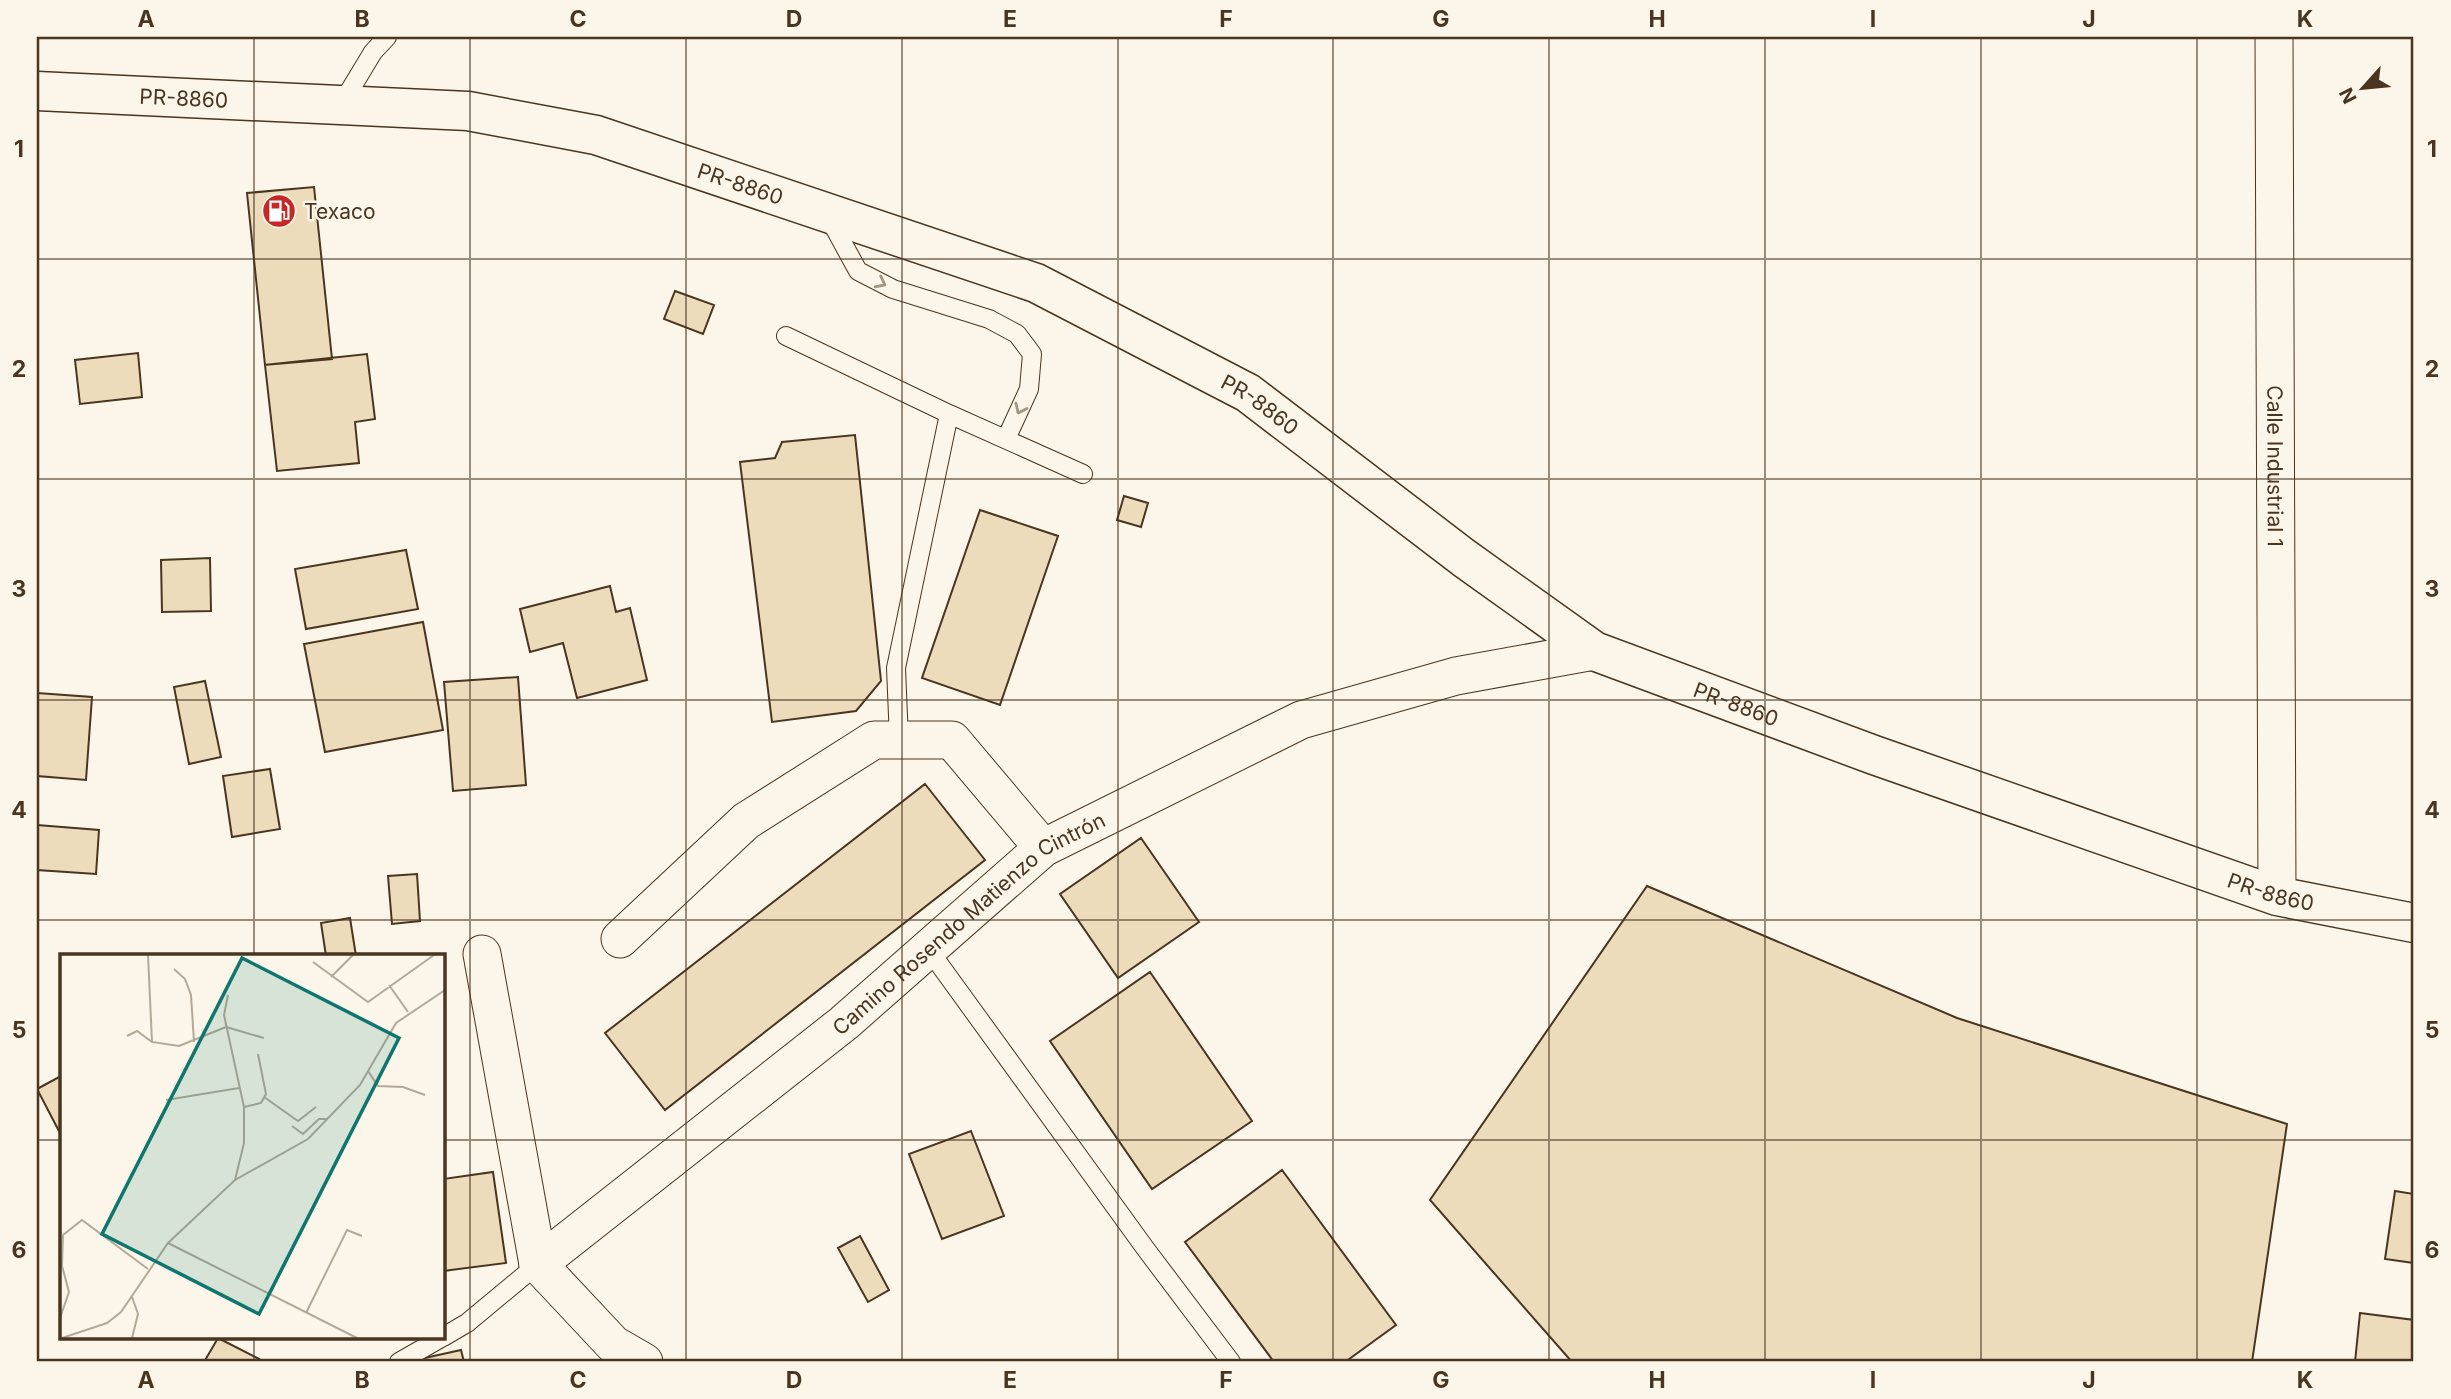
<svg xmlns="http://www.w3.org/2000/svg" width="2451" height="1399" font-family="Inter,sans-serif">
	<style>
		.building { fill: #ecdcbc; stroke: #4a3520; stroke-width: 2 }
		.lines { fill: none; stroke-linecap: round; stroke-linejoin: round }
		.service-casing { stroke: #4a3520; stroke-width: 20 }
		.minor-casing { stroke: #4a3520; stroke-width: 39 }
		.tertiary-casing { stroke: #4a3520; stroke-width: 41 }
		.service { stroke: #fbf6e9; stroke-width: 18 }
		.minor { stroke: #fbf6e9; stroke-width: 37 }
		.tertiary { stroke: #fbf6e9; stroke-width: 38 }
		.oneway { stroke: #a29684 }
		.grid { fill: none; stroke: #4a3520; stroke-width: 2; stroke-opacity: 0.55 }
		.labels { text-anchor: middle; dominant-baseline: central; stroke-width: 5; stroke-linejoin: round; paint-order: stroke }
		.street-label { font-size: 21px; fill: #4a3520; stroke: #fbf6e9 }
		.poi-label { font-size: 21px; fill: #4a3520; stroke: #fbf6e9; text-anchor: start }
		.inset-road { fill: none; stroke: #b4a999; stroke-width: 2 }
		.view { fill: #0f766e; fill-opacity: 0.15; stroke: #0f766e; stroke-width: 3.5 }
		.inset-edge { fill: none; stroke: #4a3520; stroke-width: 3.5 }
		.neatline { fill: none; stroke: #4a3520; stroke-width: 2.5 }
		.grid-label { font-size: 23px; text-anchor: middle; font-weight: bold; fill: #4a3520 }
	</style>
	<rect width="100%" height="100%" fill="#fbf6e9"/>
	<path class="building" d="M314 187 332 359 265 365 247 193Z
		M675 291 714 305 703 334 664 319Z
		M138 353 142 397 80 404 75 360Z
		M367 354 375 419 355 422 359 463 277 471 265 365Z
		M855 435 881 681 856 711 772 722 740 462 775 458 782 442Z
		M1124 496 1148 503 1141 527 1117 520Z
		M980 510 1058 536 1000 705 922 678Z
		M406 550 418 609 306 629 295 569Z
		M210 558 211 611 162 612 161 560Z
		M610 586 616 612 630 608 647 680 577 698 563 643 530 652 520 609Z
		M423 622 443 730 325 752 304 644Z
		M518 677 526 785 453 791 444 682Z
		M205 681 221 757 189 764 174 687Z
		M37 693 92 697 86 780 37 776Z
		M270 769 280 829 232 837 223 776Z
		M925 784 985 860 665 1110 605 1033Z
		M37 825 99 830 96 874 37 870Z
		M1141 838 1199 922 1118 978 1060 894Z
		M417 874 420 921 392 924 388 876Z
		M1647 886 1957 1018 2287 1124 2252 1362H1572L1430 1200Z
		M350 918 356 956H326L321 923Z
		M1150 972 1252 1121 1152 1189 1050 1041Z
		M61 1076V1135L37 1089Z
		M971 1131 1004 1216 942 1239 909 1154Z
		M1282 1170 1396 1325 1345 1362H1274L1185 1242Z
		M493 1172 506 1263 443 1271V1179Z
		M2395 1191 2414 1194V1263L2385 1259Z
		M860 1236 889 1290 868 1302 838 1248Z
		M2360 1313 2414 1320V1362H2355Z
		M218 1338 259 1359 257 1362H204Z
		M461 1350 464 1362H420V1359Z"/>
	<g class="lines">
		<g class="service-casing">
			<path id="service" d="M341 105 373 52 387 37
				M828 216 858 271 893 289 989 319 1017 334 1032 354 1029 389 1006 439
				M786 336 949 414 896 668 899 740
				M949 414 1083 474
				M929 950 1145 1248 1231 1362
				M443 1337 467 1323 538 1264
				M399 1362 441 1338"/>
		</g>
		<g class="minor-casing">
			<g id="minor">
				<path id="s1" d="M2274 37 2277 896"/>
				<path d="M620 939 746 821 874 740H952L1043 848"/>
				<path d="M482 954 538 1264"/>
				<path id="s2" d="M538 1264 844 1023 1043 848 1301 720 1456 676 1594 651"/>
				<path d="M538 1264 613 1344 644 1362"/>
			</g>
		</g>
		<g class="tertiary-casing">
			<g id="tertiary">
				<path id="s3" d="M37 91 468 111 596 135 1036 283 1248 393 1464 558 1594 651 1874 755 2277 896 2414 923"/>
			</g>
		</g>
		<use href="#service" class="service"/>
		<use href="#minor" class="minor"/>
		<use href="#tertiary" class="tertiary"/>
	</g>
	<defs><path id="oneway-chevron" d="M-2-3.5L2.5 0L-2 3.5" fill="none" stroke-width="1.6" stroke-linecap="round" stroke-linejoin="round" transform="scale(1.75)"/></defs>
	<g class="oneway">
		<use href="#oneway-chevron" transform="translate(881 283) rotate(27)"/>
		<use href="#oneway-chevron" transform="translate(1020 409) rotate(115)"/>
	</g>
	<path class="grid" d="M254 37V956M470 37V1362M686 37V1362M902 37V1362M1118 37V1362M1333 37V1362M1549 37V1362M1765 37V1362M1981 37V1362M2197 37V1362M37 259H2414M37 479H2414M37 700H2414M37 920H2414M37 1140H61M443 1140H2414M254 1338V1362"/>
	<defs>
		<g id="fuel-disc" transform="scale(1.75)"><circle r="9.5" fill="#c62828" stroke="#fbf6e9"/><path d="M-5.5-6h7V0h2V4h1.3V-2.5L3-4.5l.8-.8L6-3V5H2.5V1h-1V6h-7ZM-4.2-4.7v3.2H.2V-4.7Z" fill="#fff"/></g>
	</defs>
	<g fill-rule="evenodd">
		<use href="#fuel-disc" x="279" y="211"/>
	</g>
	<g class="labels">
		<g class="street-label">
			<text stroke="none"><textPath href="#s3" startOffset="147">PR-8860</textPath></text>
			<text stroke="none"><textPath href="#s3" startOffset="714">PR-8860</textPath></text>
			<text stroke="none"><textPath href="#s3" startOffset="1281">PR-8860</textPath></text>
			<text stroke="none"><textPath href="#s1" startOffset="429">Calle Industrial 1</textPath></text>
			<text stroke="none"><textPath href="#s3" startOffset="1848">PR-8860</textPath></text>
			<text stroke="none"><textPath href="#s3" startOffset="2415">PR-8860</textPath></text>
			<text stroke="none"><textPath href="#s2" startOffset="550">Camino Rosendo Matienzo Cintrón</textPath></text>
		</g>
		<g class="poi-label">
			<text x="304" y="211">Texaco</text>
		</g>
	</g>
	<g transform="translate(60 954)">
		<rect width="385" height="385" fill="#fbf6e9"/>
		<path class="inset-road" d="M88 1 92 88 119 92 166 73M253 8 308 48 374 1M114 15 125 25 131 41 134 88M271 23 293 1M329 31 348 58M168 41 164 61 184 153V189L175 226M166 73 204 84M67 82 77 77 92 88M308 117 318 132 343 133 365 141M204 143 238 167 256 153M106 146 179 134M184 153 201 149 206 140 198 100M232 172 243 180 259 165H268M108 289 297 384M246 359 287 276 302 282M0 364 9 338 2 312 3 281 22 266 88 315M2 384 47 369 61 358 108 289 175 226 248 185 300 131 336 69 385 36M72 384 78 360 72 343"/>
		<path class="view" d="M182 4 339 84 199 360 42 280Z"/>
		<rect width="385" height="385" class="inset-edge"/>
	</g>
	<rect width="2451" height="1399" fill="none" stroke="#fbf6e9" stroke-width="77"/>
	<g transform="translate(2363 88) rotate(243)" stroke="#fbf6e9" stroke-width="5" paint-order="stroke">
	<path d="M0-5L12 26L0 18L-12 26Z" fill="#4a3520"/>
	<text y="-10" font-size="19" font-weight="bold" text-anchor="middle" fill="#4a3520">N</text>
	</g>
	<rect x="38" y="38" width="2374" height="1322" class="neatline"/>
	<g class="grid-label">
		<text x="146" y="27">A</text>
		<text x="362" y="27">B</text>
		<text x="578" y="27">C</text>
		<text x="794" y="27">D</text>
		<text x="1010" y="27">E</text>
		<text x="1226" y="27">F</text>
		<text x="1441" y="27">G</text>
		<text x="1657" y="27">H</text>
		<text x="1873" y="27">I</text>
		<text x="2089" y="27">J</text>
		<text x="2305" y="27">K</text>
		<text x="19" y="157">1</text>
		<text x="2432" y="157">1</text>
		<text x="19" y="377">2</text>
		<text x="2432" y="377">2</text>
		<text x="19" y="597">3</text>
		<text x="2432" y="597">3</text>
		<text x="19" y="818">4</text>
		<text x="2432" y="818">4</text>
		<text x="19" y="1038">5</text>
		<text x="2432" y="1038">5</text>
		<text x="19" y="1258">6</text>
		<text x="2432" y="1258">6</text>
		<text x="146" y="1388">A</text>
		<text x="362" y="1388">B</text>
		<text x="578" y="1388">C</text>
		<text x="794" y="1388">D</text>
		<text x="1010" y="1388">E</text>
		<text x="1226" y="1388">F</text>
		<text x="1441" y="1388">G</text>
		<text x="1657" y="1388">H</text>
		<text x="1873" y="1388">I</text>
		<text x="2089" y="1388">J</text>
		<text x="2305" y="1388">K</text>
	</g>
</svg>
